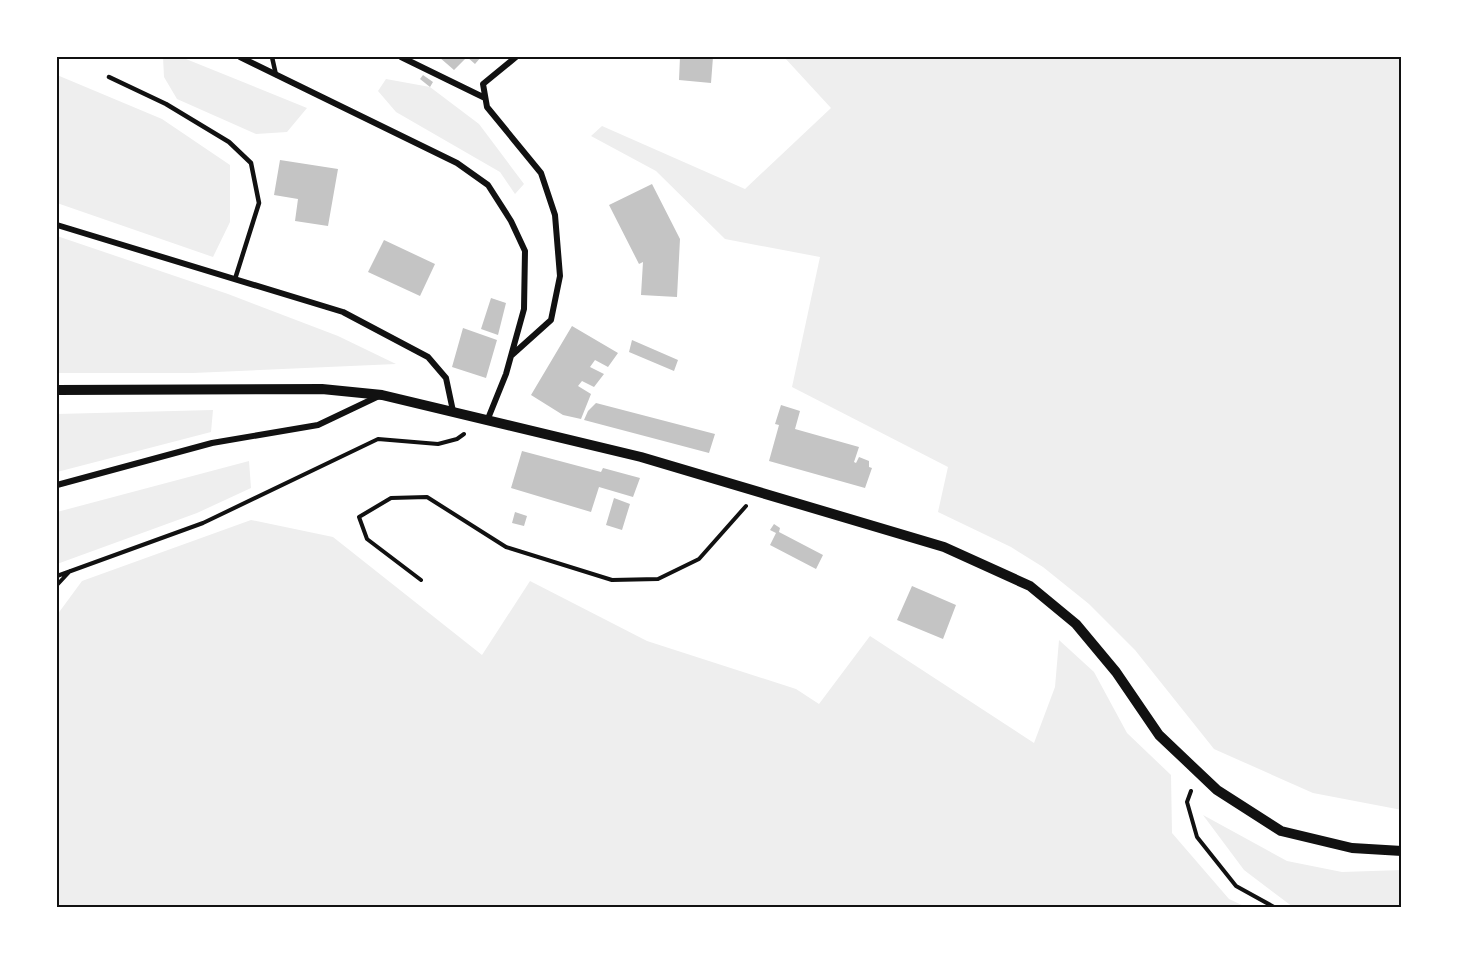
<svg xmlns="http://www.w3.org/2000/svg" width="1459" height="964" font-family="'Fira Sans Condensed',sans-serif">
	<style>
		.green { fill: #eee }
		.building { fill: #c4c4c4 }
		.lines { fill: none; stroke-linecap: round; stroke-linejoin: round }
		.path { stroke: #111; stroke-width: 4 }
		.service { stroke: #111; stroke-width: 4.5 }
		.minor { stroke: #111; stroke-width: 6 }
		.tertiary { stroke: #111; stroke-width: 10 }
		.neatline { fill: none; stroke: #111; stroke-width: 2 }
	</style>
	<rect width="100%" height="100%" fill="#fff"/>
	<path class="green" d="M163 57H181L307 108 287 132 256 134 177 99 164 77Z
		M784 57H1402V810L1313 793 1214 749 1135 650 1089 604 1043 567 1011 547 938 512 948 467 792 387 820 257 725 239 656 171 591 136 602 126 745 189 831 108Z
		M57 75 162 119 230 165V222L213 257 57 203Z
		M386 79 430 87 479 124 524 184 515 194 500 172 396 112 378 91Z
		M57 236 228 294 338 336 396 364 193 373H57Z
		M213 410 211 432 57 472V414Z
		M249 461 251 488 197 513 57 564V512Z
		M251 520 333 537 482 655 530 581 647 641 796 689 819 704 870 636 1034 743 1055 687 1059 640 1094 672 1127 733 1171 775 1172 833 1229 899 1246 907H57V615L82 581Z
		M1203 815 1287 861 1342 872 1402 870V907H1293L1244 870Z"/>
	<path class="building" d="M439 57H481L475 64 467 57 454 70Z
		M680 57H713L711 83 679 80Z
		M423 75 433 82 430 87 420 79Z
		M280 160 338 169 328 226 295 221 298 199 274 195Z
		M652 184 680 239 677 297 641 295 643 262 639 264 609 205Z
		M384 240 435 264 420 296 368 272Z
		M491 298 506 303 498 335 481 329Z
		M572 326 618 353 608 367 595 360 590 367 604 374 594 387 582 381 578 386 591 394 581 419 563 415 531 395Z
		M463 328 497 340 486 378 452 367Z
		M632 340 678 360 674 371 629 352Z
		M596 403 715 434 709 453 584 420 588 411Z
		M781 405 800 411 795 429 859 447 854 462 856 463 859 457 869 461V467L872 468 865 488 769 461 779 425 775 424Z
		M522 451 601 472 603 468 640 478 633 497 599 487 591 512 511 488Z
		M614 498 630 504 622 530 606 525Z
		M515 512 527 516 524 526 512 523Z
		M774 524 780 528 779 532 823 555 816 569 770 545 776 533 770 530Z
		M912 586 956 605 943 639 897 620Z"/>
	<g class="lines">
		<path class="path" d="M57 576 203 523 378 439 438 444 457 439 464 434
			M421 580 367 539 359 517 391 498 427 497 506 547 612 580 658 579 699 559 746 506
			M57 585 70 571
			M1191 791 1187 802 1197 837 1236 886 1274 907"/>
		<path class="service" d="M272 57 276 75
			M109 77 166 104 229 142 251 163 259 203 235 279"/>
		<path class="minor" d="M240 57 457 163 488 185 511 221 525 251 524 309 506 374 487 421
			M401 57 485 98
			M57 225 343 312 428 357 446 378 453 411
			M512 355 551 320 560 276 555 215 541 173 487 107 483 84 516 57
			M57 485 212 443 318 425 379 396"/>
		<path class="tertiary" d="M57 390 322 389 382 395 641 457 944 547 1030 586 1076 624 1116 672 1159 735 1217 790 1281 831 1352 848 1402 851"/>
	</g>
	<rect width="1459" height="964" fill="none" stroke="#ffffff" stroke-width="117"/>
	<rect x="58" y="58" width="1342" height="848" class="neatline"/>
</svg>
